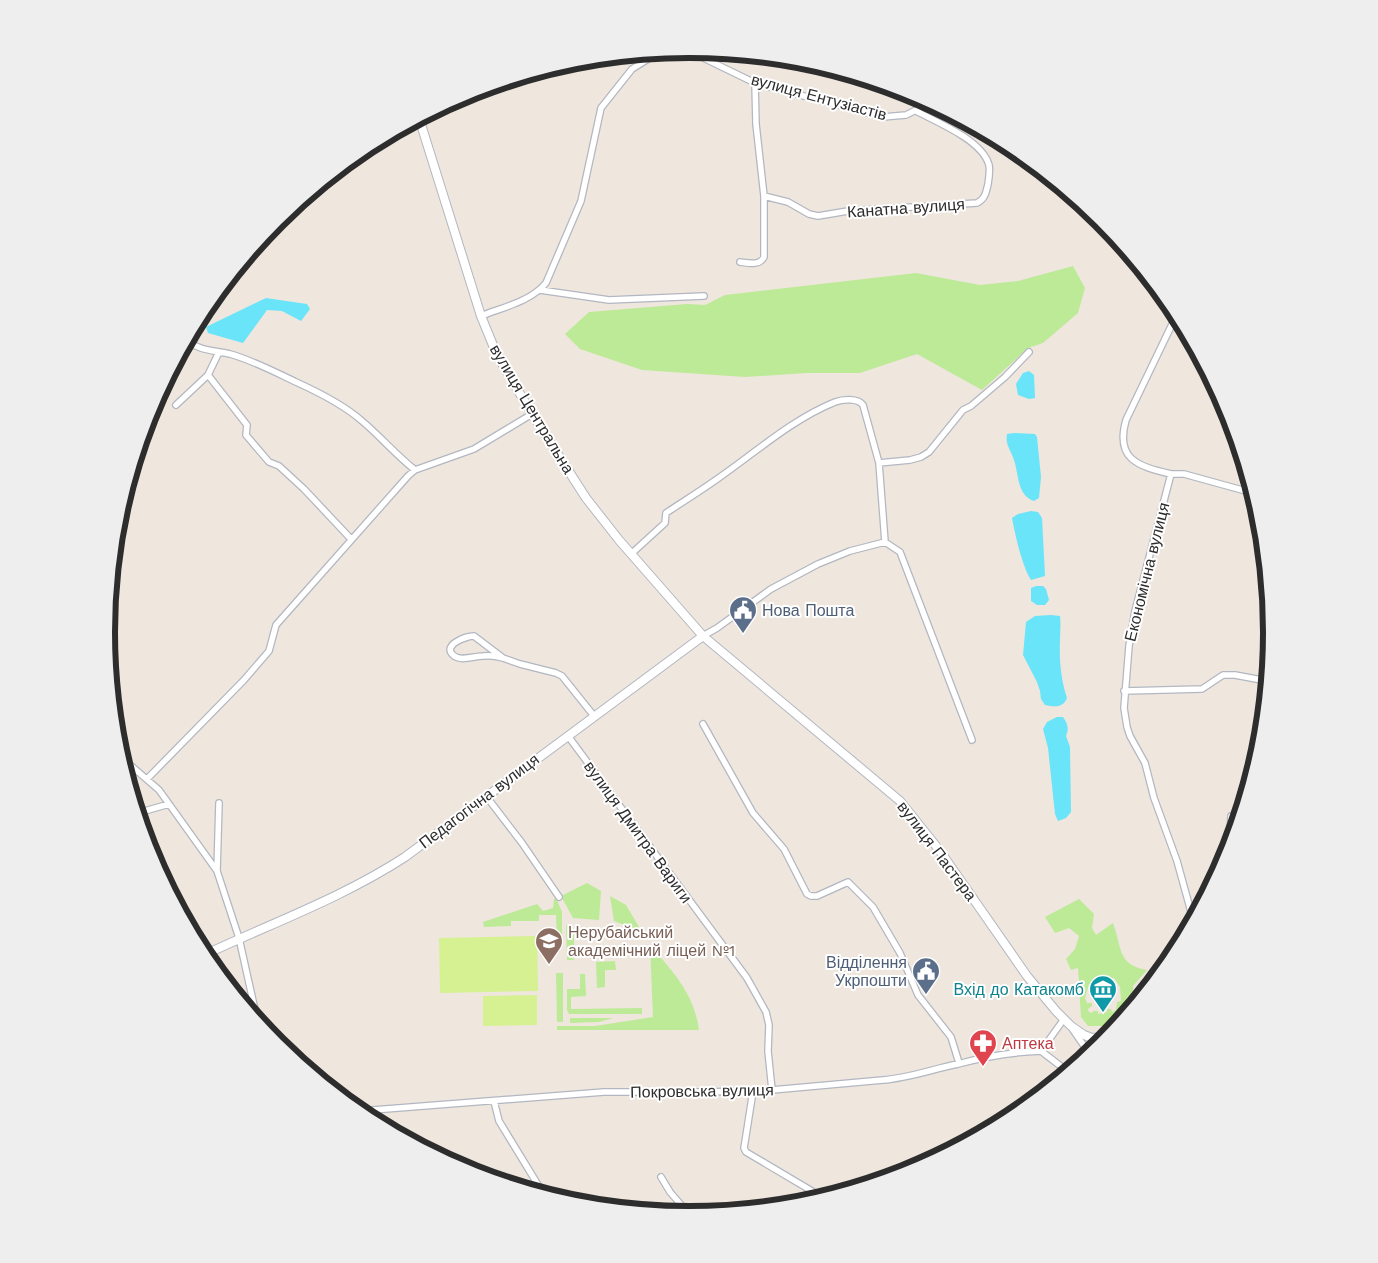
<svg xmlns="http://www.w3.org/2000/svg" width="1378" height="1263" font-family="'Work Sans',sans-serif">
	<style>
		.green { fill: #bdea97; fill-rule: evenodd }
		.pitch { fill: #d5f192 }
		.water { fill: #6ae4f9 }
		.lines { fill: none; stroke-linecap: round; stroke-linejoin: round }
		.street-casing { stroke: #b2b7c1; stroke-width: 8 }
		.secondary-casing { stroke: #b2b7c1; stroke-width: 10 }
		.street { stroke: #fff; stroke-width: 5.5 }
		.secondary { stroke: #fff; stroke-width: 8 }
		.labels { text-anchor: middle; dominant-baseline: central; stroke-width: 4; stroke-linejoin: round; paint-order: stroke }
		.street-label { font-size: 16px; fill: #2d2d2d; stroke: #fff }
		.service-label { font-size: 16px; fill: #4e5e75; stroke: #fff; text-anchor: start }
		.education-label { font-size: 16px; fill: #785e54; stroke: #fff; text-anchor: start }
		.culture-label { font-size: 16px; fill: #0d838f; stroke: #fff; text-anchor: end }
		.health-label { font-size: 16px; fill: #be3a42; stroke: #fff; text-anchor: start }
		.rim { fill: none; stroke: #2d2d2d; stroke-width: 6 }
	</style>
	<rect width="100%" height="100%" fill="#efe6de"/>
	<path class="green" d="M1073 266 1085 288 1078 313 1043 343 1028 348 982 390 917 354 860 373H807L745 377 642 370 580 349 565 334 589 312 687 304 705 305 725 295 916 273 980 285 1018 281Z
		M587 883 601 891 599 920 573 918 561 896Z
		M610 896 626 905 642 932 614 921Z
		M556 898 562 912V941H557L556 915H539V921H511V926L484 927 483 922 537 904 543 911 553 908 554 899Z
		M1079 899 1094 914 1092 928 1096 935 1113 923C1122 947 1117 965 1147 970L1133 986V991L1117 1018 1110 1023 1105 1026H1088L1081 1017 1078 968 1071 970 1066 959 1075 949 1079 936 1069 928 1055 933 1045 917ZM1114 978 1120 987 1121 1001 1117 1002 1116 1010 1112 1012 1111 1009H1107V1012L1098 1014V1011H1093L1092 1013 1089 1012 1088 1009 1092 1006V1003H1087L1085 998 1089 984Z
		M566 925 574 930V960H567Z
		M650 945C673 972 694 993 699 1030H557V1026H595L653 1017Z
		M615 961 616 970H605V987L597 988 596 962Z
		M556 973H563V1022H557Z
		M580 974H585L586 996 571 997V1009L642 1008V1014H569L567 1010V989H580Z
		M570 1018H613L599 1022 570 1023Z"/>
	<path class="pitch" d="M537 936 538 991 440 993 439 938Z
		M537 995V1025L483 1026V996Z"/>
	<path class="water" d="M266 298 307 304 310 309 301 321 282 311 267 310 243 343 208 333 206 327Z
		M1029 371 1034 375 1035 398 1029 399 1018 395 1016 384 1023 373Z
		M1014 433 1035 434 1037 437 1041 477 1039 498 1034 501C1017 495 1019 475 1014 460 1011 450 1005 445 1007 434Z
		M1031 511 1038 512 1042 518 1045 576 1031 580C1022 566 1015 534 1012 518L1018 514Z
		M1036 586H1043L1046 589 1049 600 1045 605H1037L1031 601V588Z
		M1051 615 1060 616C1061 624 1060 632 1060 640 1059 659 1061 680 1067 698 1063 708 1055 707 1045 705L1041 699 1040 691 1037 682 1023 655 1026 622 1035 616Z
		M1057 717H1063C1068 724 1069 729 1066 736L1070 747 1071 812 1066 818 1058 821 1055 814 1048 748 1043 729 1047 722Z"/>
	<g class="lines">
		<g class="street-casing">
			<path id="street" d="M681 50H687L755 83 883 117 906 115 930 103
				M764 196 788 202 809 214 818 216 848 211 977 203C985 199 986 193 988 184 989 178 990 171 989 165 982 140 937 122 916 111
				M740 262C748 263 760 266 764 257V196L756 124 755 83
				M540 290 609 300 704 296
				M1177 314 1126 420C1115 459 1137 466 1171 474L1135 611 1129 646 1124 708 1127 727 1130 736 1145 763 1154 798 1177 861 1193 919
				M481 316C503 307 530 302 546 283L581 201 601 108 632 69 648 59 664 51
				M187 341C201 351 213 350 230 354 252 360 275 372 296 382 318 392 344 405 362 421 380 436 396 455 415 470L474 449 532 414
				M208 375 247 425 246 435 269 462 279 466 304 489 351 539
				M176 405 208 375 219 352
				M879 463 910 460 921 457 929 452 963 410 971 406 1005 377 1029 352
				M1171 474H1184L1253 493
				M631 554 665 523 666 513C684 501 702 490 720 477 757 451 793 419 835 402 843 399 858 398 863 405L879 463 885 542 900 552 972 740
				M703 636 717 628 771 589 818 564 850 551 885 542
				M503 658C496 656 490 655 483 656 475 656 460 662 453 655 442 645 466 636 474 636L503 658 520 664 556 673 562 676 594 716
				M1124 691 1202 689 1223 675H1235L1267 681
				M703 724 753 813 784 849 807 894 811 896H817L848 882 873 907 900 953 918 995 951 1037 959 1063
				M568 736 747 978 766 1012 769 1025 768 1051 772 1090
				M121 757 159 790 217 871 239 938 257 1019
				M147 779 244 680 269 651 276 625 408 476 415 470
				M486 796 522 843 559 897
				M138 813 169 804
				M1229 848 1231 816
				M217 871 219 803
				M1064 1019 1041 1051 1067 1071
				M1073 1030 1089 1053
				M753 1091 745 1142 744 1148 746 1152 822 1197
				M494 1101 499 1121 543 1193
				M360 1111 604 1092H709L772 1090 883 1080C908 1078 933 1069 958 1064 984 1057 1013 1052 1041 1051
				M661 1177 670 1192 689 1214"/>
		</g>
		<g class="secondary-casing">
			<path id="secondary" d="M419 118 481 316 497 355 532 414 586 498 619 540 703 636 900 801 940 851 1027 976 1056 1011 1071 1026 1084 1035 1092 1038 1106 1037
				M204 955C272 923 342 898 405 857L703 636
				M1161 970 1189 925"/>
		</g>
		<use href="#street" class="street"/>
		<use href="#secondary" class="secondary"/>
	</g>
	<defs>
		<g id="civic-pin" transform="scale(1.4375)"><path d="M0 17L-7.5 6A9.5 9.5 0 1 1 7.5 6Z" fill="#5c6f8a" stroke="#fff"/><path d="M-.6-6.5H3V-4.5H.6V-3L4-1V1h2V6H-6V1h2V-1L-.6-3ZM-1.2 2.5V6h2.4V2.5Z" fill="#fff"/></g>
		<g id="school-pin" transform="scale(1.4375)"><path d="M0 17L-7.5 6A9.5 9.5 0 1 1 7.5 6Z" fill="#8d6e63" stroke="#fff"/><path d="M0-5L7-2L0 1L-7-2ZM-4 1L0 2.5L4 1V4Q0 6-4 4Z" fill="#fff"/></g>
		<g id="museum-pin" transform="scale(1.4375)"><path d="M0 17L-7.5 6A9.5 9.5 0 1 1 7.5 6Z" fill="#0f9aa8" stroke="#fff"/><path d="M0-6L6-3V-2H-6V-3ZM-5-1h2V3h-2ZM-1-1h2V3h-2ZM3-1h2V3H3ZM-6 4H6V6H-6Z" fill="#fff"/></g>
		<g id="pharmacy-pin" transform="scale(1.4375)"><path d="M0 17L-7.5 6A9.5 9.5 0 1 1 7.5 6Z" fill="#e0444e" stroke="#fff"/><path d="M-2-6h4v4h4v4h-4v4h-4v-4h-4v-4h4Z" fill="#fff"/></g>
	</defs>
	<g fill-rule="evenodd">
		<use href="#civic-pin" x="743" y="610"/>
		<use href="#school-pin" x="549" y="941"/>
		<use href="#civic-pin" x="926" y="971"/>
		<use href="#museum-pin" x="1103" y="989"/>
		<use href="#pharmacy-pin" x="983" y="1043"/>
	</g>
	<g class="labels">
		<g class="street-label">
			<text transform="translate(819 97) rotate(15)">вулиця Ентузіастів</text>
			<text transform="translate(906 208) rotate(-4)">Канатна вулиця</text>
			<text transform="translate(532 409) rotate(59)">вулиця Центральна</text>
			<text transform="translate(1147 572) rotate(-76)">Економічна вулиця</text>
			<text transform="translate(479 801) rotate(-37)">Педагогічна вулиця</text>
			<text transform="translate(638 832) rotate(54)">вулиця Дмитра Вариги</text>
			<text transform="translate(937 851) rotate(53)">вулиця Пастера</text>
			<text transform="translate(702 1091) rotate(-1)">Покровська вулиця</text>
		</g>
		<g class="service-label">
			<text x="762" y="610">Нова Пошта</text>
			<text x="907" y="962" text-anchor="end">Відділення<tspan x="907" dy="18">Укрпошти</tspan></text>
		</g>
		<g class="education-label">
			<text x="568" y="932">Нерубайський<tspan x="568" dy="18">академічний ліцей №1</tspan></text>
		</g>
		<g class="culture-label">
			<text x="1084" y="989">Вхід до Катакомб</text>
		</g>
		<g class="health-label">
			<text x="1002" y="1043">Аптека</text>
		</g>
	</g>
	<path d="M0 0H1378V1263H0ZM115 632a574 574 0 1 1 1148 0a574 574 0 1 1-1148 0Z" fill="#eee" fill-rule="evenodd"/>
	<path class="rim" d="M115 632a574 574 0 1 1 1148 0a574 574 0 1 1-1148 0Z"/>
</svg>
